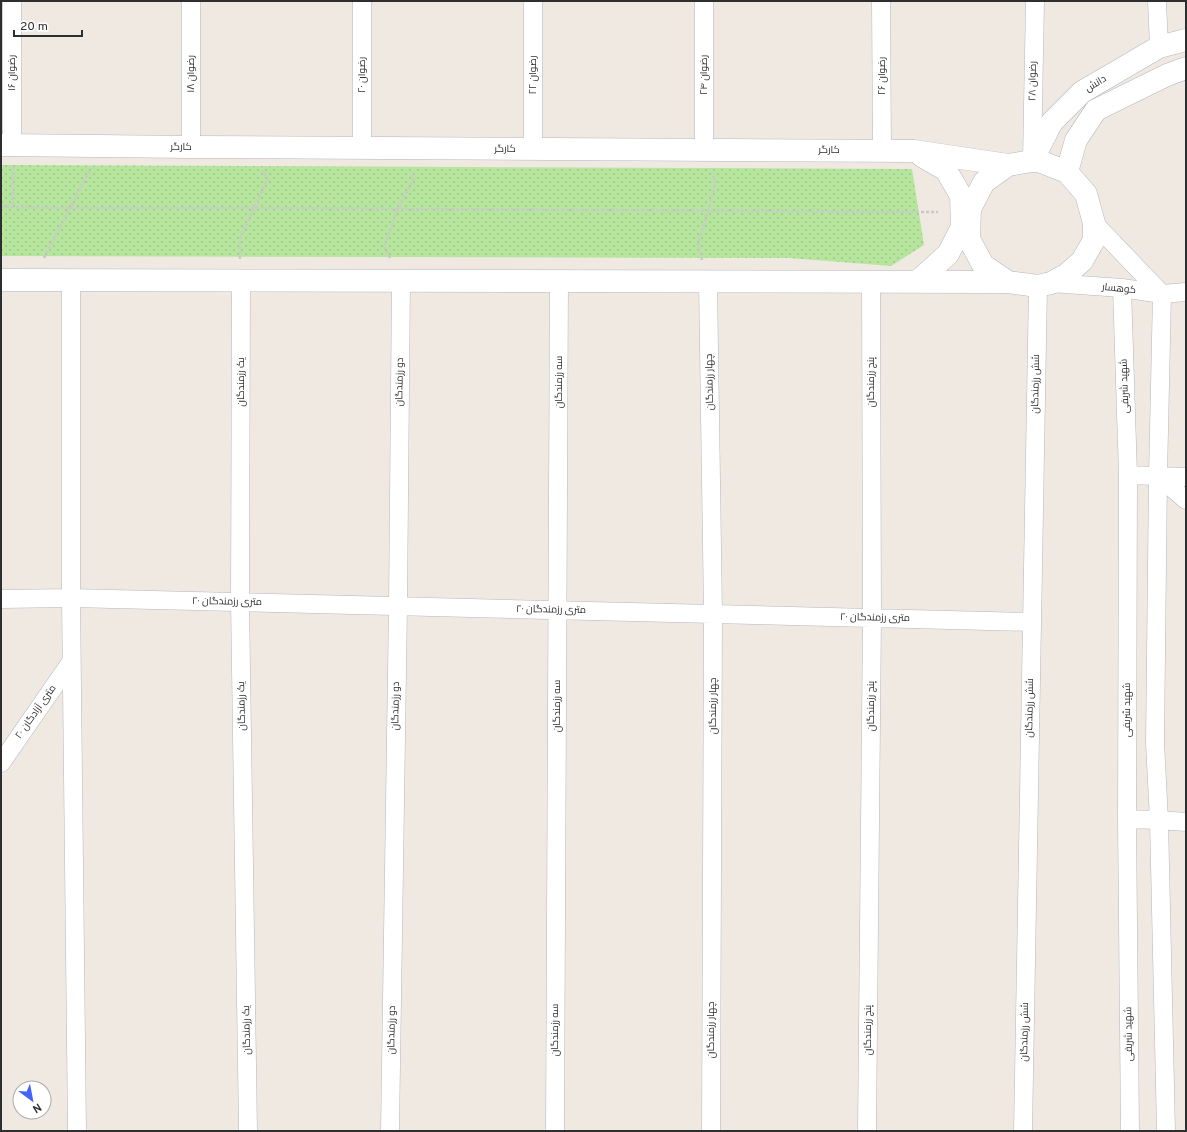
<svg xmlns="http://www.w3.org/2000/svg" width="1187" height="1132" font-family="Overpass,Cairo,sans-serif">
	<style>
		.grass { fill: url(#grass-dots) }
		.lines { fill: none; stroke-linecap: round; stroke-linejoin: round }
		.minor-casing { stroke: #b4b7c1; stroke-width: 19 }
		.tertiary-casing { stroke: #b4b7c1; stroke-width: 23 }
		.path { stroke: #c9c9c9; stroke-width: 2.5; stroke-dasharray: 3 2; stroke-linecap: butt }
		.minor { stroke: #fff; stroke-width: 18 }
		.tertiary { stroke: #fff; stroke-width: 22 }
		.labels { text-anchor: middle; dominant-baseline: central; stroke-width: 3.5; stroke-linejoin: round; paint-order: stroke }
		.street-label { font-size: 10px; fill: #2e2e2e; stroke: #fff }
	</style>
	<defs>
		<pattern id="grass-dots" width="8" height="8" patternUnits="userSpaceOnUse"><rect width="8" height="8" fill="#b6e59e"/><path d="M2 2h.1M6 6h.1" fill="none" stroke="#9dc588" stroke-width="1.8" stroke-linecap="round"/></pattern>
	</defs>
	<rect width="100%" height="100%" fill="#efe9e1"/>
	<path class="grass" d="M1 165 912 169 924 245 891 266 789 258 1 256Z"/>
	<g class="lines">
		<g class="minor-casing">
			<path id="minor" d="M12 1V145
				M191 1V147
				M881 1 882 151
				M1157 1 1159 47
				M362 148V1
				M533 149V1
				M704 150V1
				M1032 160 1035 1
				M1094 223 1162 294
				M71 280V598L77 1131
				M241 280 240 602 248 1131
				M708 282 713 614 711 1131
				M1051 283 1122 288 1162 294 1186 292
				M1122 288 1128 475 1127 819 1130 1131
				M1162 294 1158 476 1155 743 1159 820 1166 1131
				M1128 475 1186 477
				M1158 476 1186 500
				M1 599 71 598 1032 622
				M1 763 71 662
				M1127 819 1159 820 1186 822
				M390 1131 398 606 401 281
				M555 1131 559 281
				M867 1131 872 618 871 282
				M1023 1131 1038 286"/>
		</g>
		<g class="tertiary-casing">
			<path id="tertiary" d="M1 145 191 147 914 151 1008 165
				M1032 161H1039L1067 172 1086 194 1094 223V240L1082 261 1066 275 1051 283 1038 286 1008 282 983 265 969 239 970 209 984 182 1008 165Z
				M1032 161 1052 122 1082 92 1159 47 1186 40
				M1067 172 1076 140 1096 110 1167 75 1186 68
				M1 280 1008 282
				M917 282 948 254 962 227 961 196 946 170 922 156"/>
		</g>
		<path class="path" d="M13 167V207
			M1 207 70 208H254L938 212
			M44 258 91 168
			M390 258 384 247 398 209 414 178 411 171
			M240 259V239L268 178 262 170
			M702 260 698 245 716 182 712 173"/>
		<use href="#minor" class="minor"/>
		<use href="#tertiary" class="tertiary"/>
	</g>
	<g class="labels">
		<g class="street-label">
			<text transform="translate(12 73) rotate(-90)">رضوان ۱۶</text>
			<text transform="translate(191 74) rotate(-90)">رضوان ۱۸</text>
			<text transform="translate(362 75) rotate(-90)">رضوان ۲۰</text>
			<text transform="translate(533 75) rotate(-90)">رضوان ۲۲</text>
			<text transform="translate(704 75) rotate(-90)">رضوان ۲۴</text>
			<text transform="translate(882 76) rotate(-90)">رضوان ۲۶</text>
			<text transform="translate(1033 81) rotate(-89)">رضوان ۲۸</text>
			<text transform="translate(1096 84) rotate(-31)">دانش</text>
			<text x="181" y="147">کارگر</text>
			<text x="505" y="149">کارگر</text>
			<text x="829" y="150">کارگر</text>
			<text transform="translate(1119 289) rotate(6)">کوهسار</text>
			<text transform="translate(241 382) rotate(-90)">یک رزمندگان</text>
			<text transform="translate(400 382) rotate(-89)">دو رزمندگان</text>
			<text transform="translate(559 382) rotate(-90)">سه رزمندگان</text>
			<text transform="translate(710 382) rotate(-91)">چهار رزمندگان</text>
			<text transform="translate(871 382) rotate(-90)">پنج رزمندگان</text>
			<text transform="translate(1036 384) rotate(-89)">شش رزمندگان</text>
			<text transform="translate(1125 386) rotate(-92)">شهید شریفی</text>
			<text transform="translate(227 602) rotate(1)">۲۰ متری رزمندگان</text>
			<text transform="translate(551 610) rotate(1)">۲۰ متری رزمندگان</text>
			<text transform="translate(875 618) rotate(1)">۲۰ متری رزمندگان</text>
			<text transform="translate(242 706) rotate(-91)">یک رزمندگان</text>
			<text transform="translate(396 706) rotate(-89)">دو رزمندگان</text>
			<text transform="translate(557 706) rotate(-90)">سه رزمندگان</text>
			<text transform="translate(713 706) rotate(-90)">چهار رزمندگان</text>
			<text transform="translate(871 706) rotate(-90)">پنج رزمندگان</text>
			<text transform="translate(1030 708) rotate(-89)">شش رزمندگان</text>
			<text transform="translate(1127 710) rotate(-90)">شهید شریفی</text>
			<text transform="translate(36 712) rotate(-55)">۲۰ متری آزادگان</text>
			<text transform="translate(247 1030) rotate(-91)">یک رزمندگان</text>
			<text transform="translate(392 1030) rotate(-89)">دو رزمندگان</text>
			<text transform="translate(555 1030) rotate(-90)">سه رزمندگان</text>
			<text transform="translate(711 1030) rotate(-90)">چهار رزمندگان</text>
			<text transform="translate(868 1030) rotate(-90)">پنج رزمندگان</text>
			<text transform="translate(1025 1032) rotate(-89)">شش رزمندگان</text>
			<text transform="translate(1129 1034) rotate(-91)">شهید شریفی</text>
		</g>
	</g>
	<rect width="1187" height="1132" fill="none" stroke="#2e2e2e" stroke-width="4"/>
	<g transform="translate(32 1100) rotate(148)"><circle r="19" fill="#ffffff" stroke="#ababab"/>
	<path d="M0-3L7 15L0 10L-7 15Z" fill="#4264fb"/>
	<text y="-6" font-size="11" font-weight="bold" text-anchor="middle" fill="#2e2e2e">N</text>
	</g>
	<path d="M14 30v6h68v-6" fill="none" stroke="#2e2e2e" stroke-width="2"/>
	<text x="20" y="30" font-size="12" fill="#2e2e2e" stroke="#ffffff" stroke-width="3" paint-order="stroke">20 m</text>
</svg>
